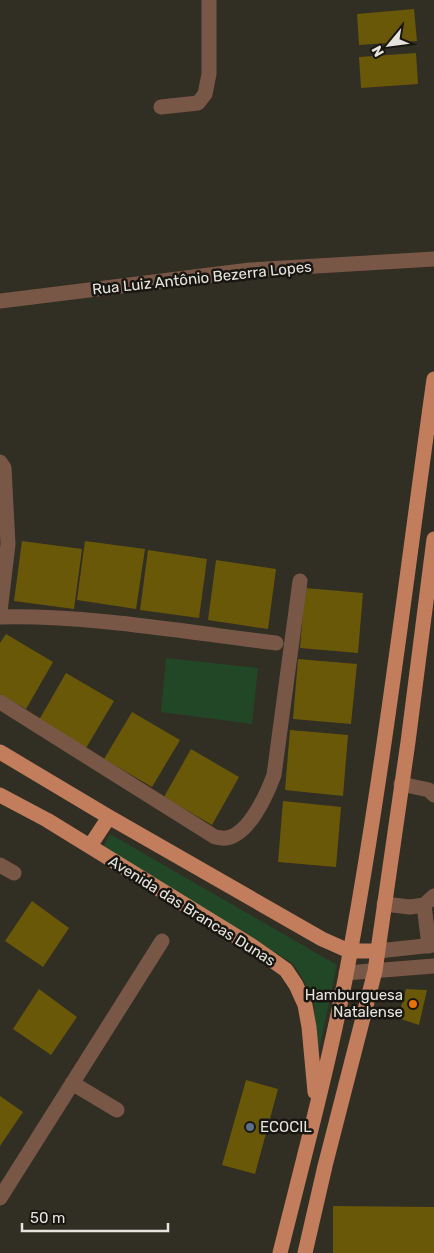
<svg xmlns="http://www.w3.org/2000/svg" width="434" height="1253" font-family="Rubik,sans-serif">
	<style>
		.green { fill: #224727 }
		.building { fill: #6a5809 }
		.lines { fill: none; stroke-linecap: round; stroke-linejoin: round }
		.minor { stroke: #795747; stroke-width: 15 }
		.major { stroke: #c27d5d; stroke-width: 15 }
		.food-dot { fill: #e8710a; stroke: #181611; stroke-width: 2 }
		.service-dot { fill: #5c6f8a; stroke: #181611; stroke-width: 2 }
		.labels { text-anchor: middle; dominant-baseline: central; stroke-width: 5; stroke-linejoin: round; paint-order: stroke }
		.street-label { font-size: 15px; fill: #e6e4dd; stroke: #181611 }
		.poi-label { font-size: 15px; fill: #e6e4dd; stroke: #181611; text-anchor: end }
	</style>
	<rect width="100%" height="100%" fill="#312e23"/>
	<path class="green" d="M166 658 258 668 252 724 161 712Z
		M110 834 337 965 319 1050 313 999 303 979 292 963 103 847Z"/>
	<path class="building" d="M414 9 417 41 359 45 357 14Z
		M416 53 418 84 361 88 359 57Z
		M22 541 82 549 74 609 14 601Z
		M85 541 145 549 136 609 77 600Z
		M148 550 207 559 199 618 140 610Z
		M216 560 276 569 268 629 208 620Z
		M305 588 363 593 358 653 300 648Z
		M6 634 53 662 26 709 0 694V643Z
		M298 659 357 664 351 724 293 719Z
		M66 673 114 701 86 748 39 720Z
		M132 712 180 740 152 787 104 759Z
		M290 730 348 735 343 796 285 790Z
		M191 749 239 777 212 825 164 797Z
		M283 801 341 807 336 867 278 862Z
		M32 901 69 928 43 967 5 941Z
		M39 989 77 1017 51 1055 13 1029Z
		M406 989 427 990 419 1025 398 1018Z
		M246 1080 278 1089 255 1174 222 1165Z
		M0 1096 23 1112 0 1146Z
		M333 1206 434 1207V1253H333Z"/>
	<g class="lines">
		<path class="minor" d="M161 107 198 103 205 94 209 74V0
			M0 301 250 270 434 259
			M0 462 4 468 8 544 0 612
			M0 617C92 615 185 632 276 643
			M0 702 215 837C218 837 223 839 226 838 249 835 267 794 274 775L300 581
			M401 784 429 790 434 795
			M0 865 14 873
			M384 904 410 907 424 905 434 896
			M424 905 429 946
			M378 951 434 945
			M346 973 434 966
			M72 1083 117 1110
			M0 1198 162 941"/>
		<path class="major" d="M0 752 109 817 322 939 349 951H378
			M0 795 47 820 252 946 286 970 296 985 305 1005 309 1027 315 1092
			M90 846 109 817
			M280 1253C303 1161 328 1068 346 975 383 777 406 578 434 379
			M305 1253 325 1166 375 971 408 742 434 539"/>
	</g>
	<circle class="food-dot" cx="413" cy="1004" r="5"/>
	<circle class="service-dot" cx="250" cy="1127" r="5"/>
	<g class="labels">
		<g class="street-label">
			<text transform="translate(202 278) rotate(-6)">Rua Luiz Antônio Bezerra Lopes</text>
			<text transform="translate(192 911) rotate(32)">Avenida das Brancas Dunas</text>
		</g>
		<g class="poi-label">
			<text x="403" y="995">Hamburguesa<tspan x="403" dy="17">Natalense</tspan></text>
			<text x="260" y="1127" text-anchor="start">ECOCIL</text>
		</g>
	</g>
	<g transform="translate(389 45) rotate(241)" stroke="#181611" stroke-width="4" paint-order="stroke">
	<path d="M0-4L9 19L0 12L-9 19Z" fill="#e6e4dd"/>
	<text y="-8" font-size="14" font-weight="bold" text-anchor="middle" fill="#e6e4dd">N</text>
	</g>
	<path d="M22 1223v8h146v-8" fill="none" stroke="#e6e4dd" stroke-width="2.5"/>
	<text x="30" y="1223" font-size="15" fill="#e6e4dd" stroke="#181611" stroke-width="4" paint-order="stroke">50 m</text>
</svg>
